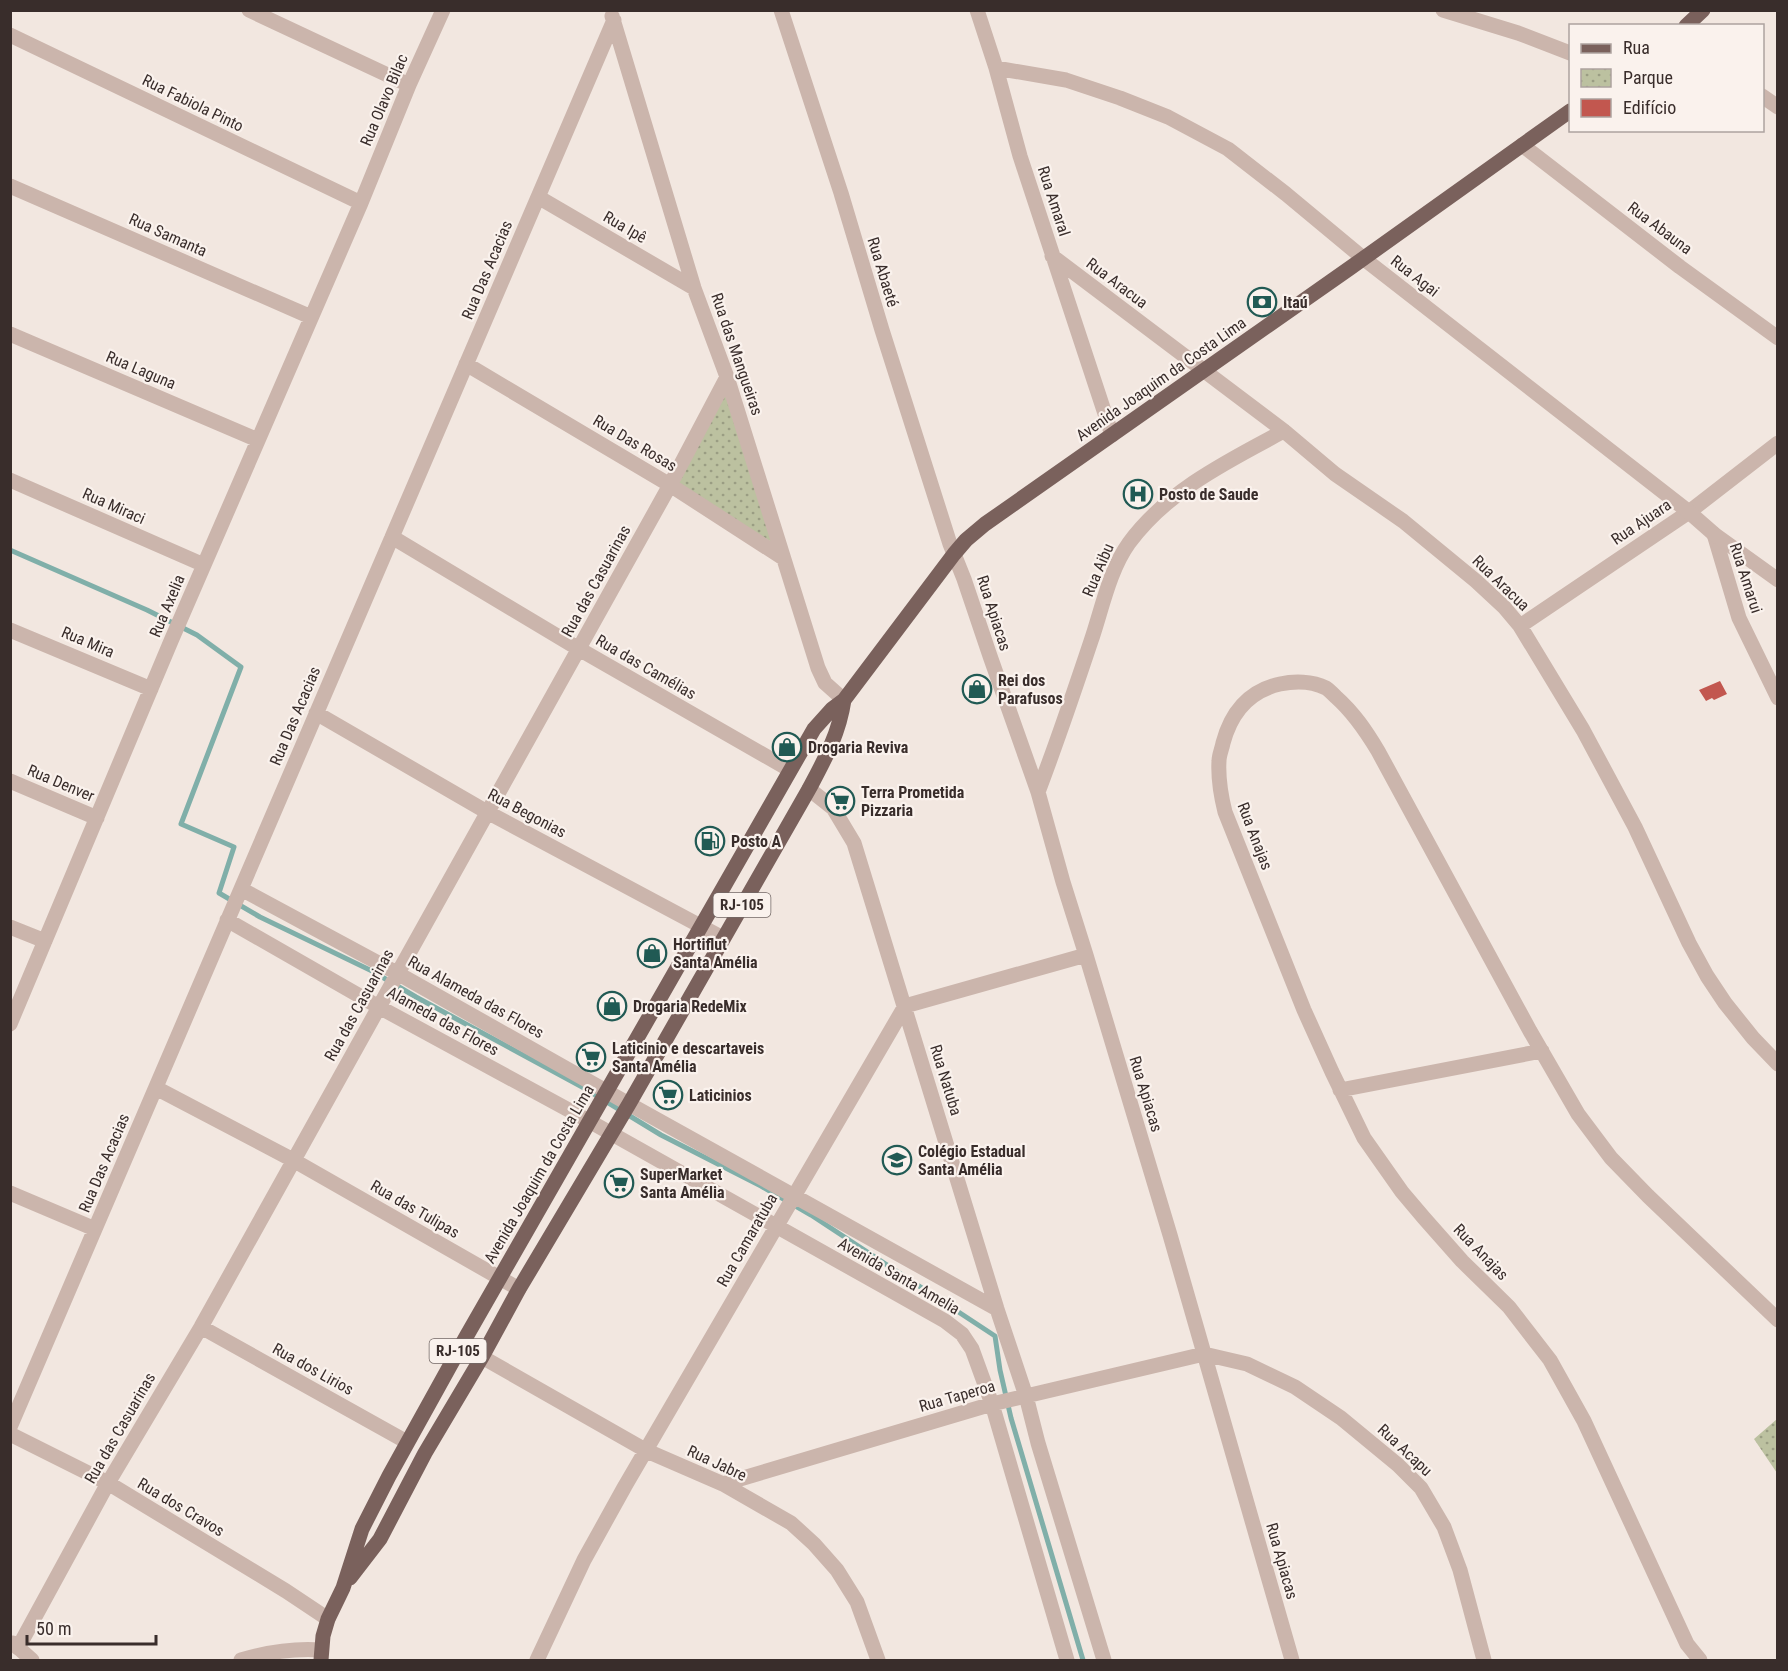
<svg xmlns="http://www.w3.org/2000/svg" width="1788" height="1671" font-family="'Roboto Condensed',sans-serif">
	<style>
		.park { fill: url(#park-dots) }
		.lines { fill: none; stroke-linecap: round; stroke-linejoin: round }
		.stream { stroke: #80afa9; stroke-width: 5 }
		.building { fill: #c2574f }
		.minor { stroke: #cbb5ac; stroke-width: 15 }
		.tertiary { stroke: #cbb5ac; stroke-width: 15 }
		.primary { stroke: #7a615c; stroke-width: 15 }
		.labels { text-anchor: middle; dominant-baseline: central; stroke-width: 4.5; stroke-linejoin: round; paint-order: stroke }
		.shield { fill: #faf2ed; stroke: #736865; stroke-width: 1.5 }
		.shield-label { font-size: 15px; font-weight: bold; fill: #392d2b }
		.street-label { font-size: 16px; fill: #392d2b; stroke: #faf2ed }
		.poi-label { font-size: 16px; font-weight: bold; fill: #392d2b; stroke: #faf2ed; text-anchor: start }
	</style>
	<defs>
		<pattern id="park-dots" width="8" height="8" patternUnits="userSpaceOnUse" patternTransform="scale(1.5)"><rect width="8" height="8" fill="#bcc1a0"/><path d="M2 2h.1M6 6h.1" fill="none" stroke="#9a9d83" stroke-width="1.8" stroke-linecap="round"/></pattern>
	</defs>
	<rect width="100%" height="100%" fill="#f2e7e0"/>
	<path class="park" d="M729 380 780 547 671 483Z
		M1777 1419V1473L1754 1439Z"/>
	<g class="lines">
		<path class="stream" d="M10 550 147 610 197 635 241 667 181 824 234 847 219 893 260 917 372 971 416 997 584 1088 661 1135 761 1186 811 1215 995 1336 1000 1370 1011 1418 1083 1660"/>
	</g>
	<path class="building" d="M1720 681 1727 694 1714 700 1712 698 1706 701 1699 690Z"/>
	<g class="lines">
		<path class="minor" d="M249 10 409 85
			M781 10 841 193 882 330 950 544 964 579 990 656 1038 792 1063 882 1086 955 1170 1235 1292 1660
			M977 10 996 68 1020 156 1112 435
			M1443 10 1518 33 1570 53
			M612 16 694 288 727 377 818 668 825 683 844 700
			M10 35 361 203
			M996 68 1066 80 1120 98 1168 117 1228 149 1286 194 1363 258
			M1762 96 1778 107
			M1522 145 1680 267 1778 338
			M10 186 311 317
			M538 197 694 288
			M1052 256 1284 431 1335 474 1403 521 1476 581 1504 607 1520 626 1583 730 1635 827 1689 943 1707 976 1725 1003 1753 1038 1778 1064
			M10 334 258 440
			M466 364 670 485 783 558
			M10 480 204 565
			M1714 534 1739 618 1778 698
			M392 537 579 649 790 770
			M1520 626 1689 512 1778 443
			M10 630 151 689
			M316 713 487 812 723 938
			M10 781 97 818
			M809 789 833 808 854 843 997 1309 1026 1396 1038 1443 1104 1660
			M1038 792C1057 742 1074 692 1091 641 1102 609 1109 571 1129 543 1168 490 1228 461 1284 431
			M241 889 397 973 629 1104 997 1309
			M227 920 379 1007 589 1121 890 1290 945 1321 962 1334 972 1349 992 1404 1067 1660
			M10 927 45 941
			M10 1024 171 641 361 203 409 85 443 10
			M156 1088 293 1160 519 1289
			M1340 1090 1542 1051
			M10 1193 95 1229
			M201 1327 407 1442
			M482 1357 647 1451 723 1484 791 1523 814 1544 837 1570 857 1602 878 1660
			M10 1427 614 20
			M10 1434 108 1483 286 1591 328 1619
			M723 1484 992 1404 1204 1354 1247 1364 1295 1387 1341 1418 1398 1465 1421 1488 1444 1527 1460 1570 1484 1660
			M13 1643 32 1660
			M18 1648 108 1483 201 1327 379 1007 670 485 727 377
			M241 1660C268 1652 293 1648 321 1650
			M537 1660 584 1560 625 1486 905 1006 1086 955
			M1700 1660 1687 1644 1584 1421 1550 1360 1509 1307 1462 1261 1424 1218 1402 1192 1364 1138 1332 1072 1304 1010 1225 812C1221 796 1218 778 1219 761 1219 755 1222 749 1223 743 1231 713 1249 691 1280 684 1294 681 1312 681 1326 688 1329 690 1333 694 1336 697 1354 713 1366 731 1378 751L1530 1031 1578 1114 1611 1158 1648 1196 1778 1320"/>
		<path class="tertiary" d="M1363 258 1689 512 1714 534 1778 580"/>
		<path class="primary" d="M1686 26 1703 10
			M350 1578 380 1539 425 1453 482 1357 519 1289 629 1104 809 789C825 759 839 734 844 700
			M321 1660 323 1636 328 1619 343 1588 362 1529 389 1476 466 1337 814 729 832 709 844 700 954 554 966 540 985 524 1350 268 1570 111"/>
	</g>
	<defs>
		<g id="bank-ring" transform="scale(1.5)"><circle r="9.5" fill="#faf2ed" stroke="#215a54" stroke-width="1.5"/><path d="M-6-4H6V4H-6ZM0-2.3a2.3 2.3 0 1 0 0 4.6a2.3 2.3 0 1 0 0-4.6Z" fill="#215a54"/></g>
		<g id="hospital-ring" transform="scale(1.5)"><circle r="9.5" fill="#faf2ed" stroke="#215a54" stroke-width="1.5"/><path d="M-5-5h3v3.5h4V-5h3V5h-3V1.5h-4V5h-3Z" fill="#215a54"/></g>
		<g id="shop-ring" transform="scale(1.5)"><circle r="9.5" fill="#faf2ed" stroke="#215a54" stroke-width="1.5"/><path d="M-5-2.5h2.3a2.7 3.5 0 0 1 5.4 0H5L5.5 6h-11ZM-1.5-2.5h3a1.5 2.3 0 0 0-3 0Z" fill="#215a54"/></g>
		<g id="supermarket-ring" transform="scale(1.5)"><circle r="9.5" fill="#faf2ed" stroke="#215a54" stroke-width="1.5"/><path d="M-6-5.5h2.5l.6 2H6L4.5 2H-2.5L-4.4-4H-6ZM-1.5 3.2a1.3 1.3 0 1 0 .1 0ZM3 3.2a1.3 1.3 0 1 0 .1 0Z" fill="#215a54"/></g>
		<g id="fuel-ring" transform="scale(1.5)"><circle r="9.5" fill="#faf2ed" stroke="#215a54" stroke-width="1.5"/><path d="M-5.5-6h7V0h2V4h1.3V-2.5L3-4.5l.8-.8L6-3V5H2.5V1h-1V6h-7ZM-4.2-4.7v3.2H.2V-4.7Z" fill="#215a54"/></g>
		<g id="school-ring" transform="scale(1.5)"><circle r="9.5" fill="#faf2ed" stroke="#215a54" stroke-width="1.5"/><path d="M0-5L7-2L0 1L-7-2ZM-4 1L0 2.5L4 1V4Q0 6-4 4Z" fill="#215a54"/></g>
	</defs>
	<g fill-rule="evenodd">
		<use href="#bank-ring" x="1262" y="302"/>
		<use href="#hospital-ring" x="1138" y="494"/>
		<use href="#shop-ring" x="977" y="689"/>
		<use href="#shop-ring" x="787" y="747"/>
		<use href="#supermarket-ring" x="840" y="801"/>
		<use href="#fuel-ring" x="710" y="841"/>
		<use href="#shop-ring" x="652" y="953"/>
		<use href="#shop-ring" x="612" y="1006"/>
		<use href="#supermarket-ring" x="591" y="1057"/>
		<use href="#supermarket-ring" x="668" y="1095"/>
		<use href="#school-ring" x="897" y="1160"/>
		<use href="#supermarket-ring" x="619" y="1183"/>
	</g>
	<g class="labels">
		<g class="shield">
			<rect x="713.5" y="893" width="57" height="24" rx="4.5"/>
			<rect x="429.5" y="1339" width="57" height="24" rx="4.5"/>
		</g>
		<g class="shield-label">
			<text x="742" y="905">RJ-105</text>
			<text x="458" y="1351">RJ-105</text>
		</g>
		<g class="street-label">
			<text transform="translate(384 100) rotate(-67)">Rua Olavo Bilac</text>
			<text transform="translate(193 103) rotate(26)">Rua Fabiola Pinto</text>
			<text transform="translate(1054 201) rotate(72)">Rua Amaral</text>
			<text transform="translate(625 227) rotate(30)">Rua Ipê</text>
			<text transform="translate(1660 228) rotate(37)">Rua Abauna</text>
			<text transform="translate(168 235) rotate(24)">Rua Samanta</text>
			<text transform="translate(487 270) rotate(-67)">Rua Das Acacias</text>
			<text transform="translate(883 272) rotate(73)">Rua Abaeté</text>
			<text transform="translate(1415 276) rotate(38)">Rua Agai</text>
			<text transform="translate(1117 283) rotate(37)">Rua Aracua</text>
			<text transform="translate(737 354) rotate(71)">Rua das Mangueiras</text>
			<text transform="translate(141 370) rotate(23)">Rua Laguna</text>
			<text transform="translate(1161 379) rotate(-35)">Avenida Joaquim da Costa Lima</text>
			<text transform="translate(635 443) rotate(31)">Rua Das Rosas</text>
			<text transform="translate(114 506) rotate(24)">Rua Miraci</text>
			<text transform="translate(1641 522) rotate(-34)">Rua Ajuara</text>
			<text transform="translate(1098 570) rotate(-67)">Rua Aibu</text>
			<text transform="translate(1746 578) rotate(72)">Rua Amarui</text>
			<text transform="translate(596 581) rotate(-61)">Rua das Casuarinas</text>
			<text transform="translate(1501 583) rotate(44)">Rua Aracua</text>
			<text transform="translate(167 606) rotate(-67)">Rua Axelia</text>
			<text transform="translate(994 613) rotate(72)">Rua Apiacas</text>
			<text transform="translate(88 642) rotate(23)">Rua Mira</text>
			<text transform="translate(646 667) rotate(30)">Rua das Camélias</text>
			<text transform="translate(295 716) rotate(-67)">Rua Das Acacias</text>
			<text transform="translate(61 783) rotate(23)">Rua Denver</text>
			<text transform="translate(527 813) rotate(28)">Rua Begonias</text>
			<text transform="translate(1255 836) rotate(69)">Rua Anajas</text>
			<text transform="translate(476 997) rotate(29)">Rua Alameda das Flores</text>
			<text transform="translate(359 1005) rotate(-61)">Rua das Casuarinas</text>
			<text transform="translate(443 1021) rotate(29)">Alameda das Flores</text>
			<text transform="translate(946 1080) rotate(73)">Rua Natuba</text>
			<text transform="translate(1146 1094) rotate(73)">Rua Apiacas</text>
			<text transform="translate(104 1163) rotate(-67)">Rua Das Acacias</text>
			<text transform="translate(539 1174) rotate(-60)">Avenida Joaquim da Costa Lima</text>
			<text transform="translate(415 1209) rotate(30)">Rua das Tulipas</text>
			<text transform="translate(747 1240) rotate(-60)">Rua Camaratuba</text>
			<text transform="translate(1481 1252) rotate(46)">Rua Anajas</text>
			<text transform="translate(899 1276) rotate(30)">Avenida Santa Amelia</text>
			<text transform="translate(313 1369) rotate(29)">Rua dos Lirios</text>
			<text transform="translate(957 1396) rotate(-16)">Rua Taperoa</text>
			<text transform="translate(120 1428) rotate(-60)">Rua das Casuarinas</text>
			<text transform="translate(1405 1450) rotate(43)">Rua Acapu</text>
			<text transform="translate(717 1463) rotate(25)">Rua Jabre</text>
			<text transform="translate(181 1507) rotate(31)">Rua dos Cravos</text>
			<text transform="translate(1282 1561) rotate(74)">Rua Apiacas</text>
		</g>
		<g class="poi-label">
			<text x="1283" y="302">Itaú</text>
			<text x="1159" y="494">Posto de Saude</text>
			<text x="998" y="680">Rei dos<tspan x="998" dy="18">Parafusos</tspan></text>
			<text x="808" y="747">Drogaria Reviva</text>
			<text x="861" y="792">Terra Prometida<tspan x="861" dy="18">Pizzaria</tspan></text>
			<text x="731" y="841">Posto A</text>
			<text x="673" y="944">Hortiflut<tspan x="673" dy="18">Santa Amélia</tspan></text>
			<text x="633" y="1006">Drogaria RedeMix</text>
			<text x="612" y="1048">Laticinio e descartaveis<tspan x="612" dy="18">Santa Amélia</tspan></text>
			<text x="689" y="1095">Laticinios</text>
			<text x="918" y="1151">Colégio Estadual<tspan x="918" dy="18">Santa Amélia</tspan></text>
			<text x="640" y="1174">SuperMarket<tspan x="640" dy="18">Santa Amélia</tspan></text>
		</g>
	</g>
	<rect width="1788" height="1671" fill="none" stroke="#392d2b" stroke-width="24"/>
	<rect x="1569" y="24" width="195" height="108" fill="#faf2ed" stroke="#ada39f" stroke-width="1.5"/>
	<rect x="1581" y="44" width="30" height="9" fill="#7a615c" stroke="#ada39f" stroke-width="1.5"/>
	<text x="1623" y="54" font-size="18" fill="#392d2b">Rua</text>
	<rect x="1581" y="69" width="30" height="18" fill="url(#park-dots)" stroke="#ada39f" stroke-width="1.5"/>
	<text x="1623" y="84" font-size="18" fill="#392d2b">Parque</text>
	<rect x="1581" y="99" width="30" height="18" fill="#c2574f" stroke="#ada39f" stroke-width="1.5"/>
	<text x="1623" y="114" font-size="18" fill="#392d2b">Edifício</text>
	<path d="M27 1635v9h129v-9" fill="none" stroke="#392d2b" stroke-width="3"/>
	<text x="36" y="1635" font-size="18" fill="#392d2b" stroke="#faf2ed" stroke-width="4.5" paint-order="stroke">50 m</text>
</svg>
